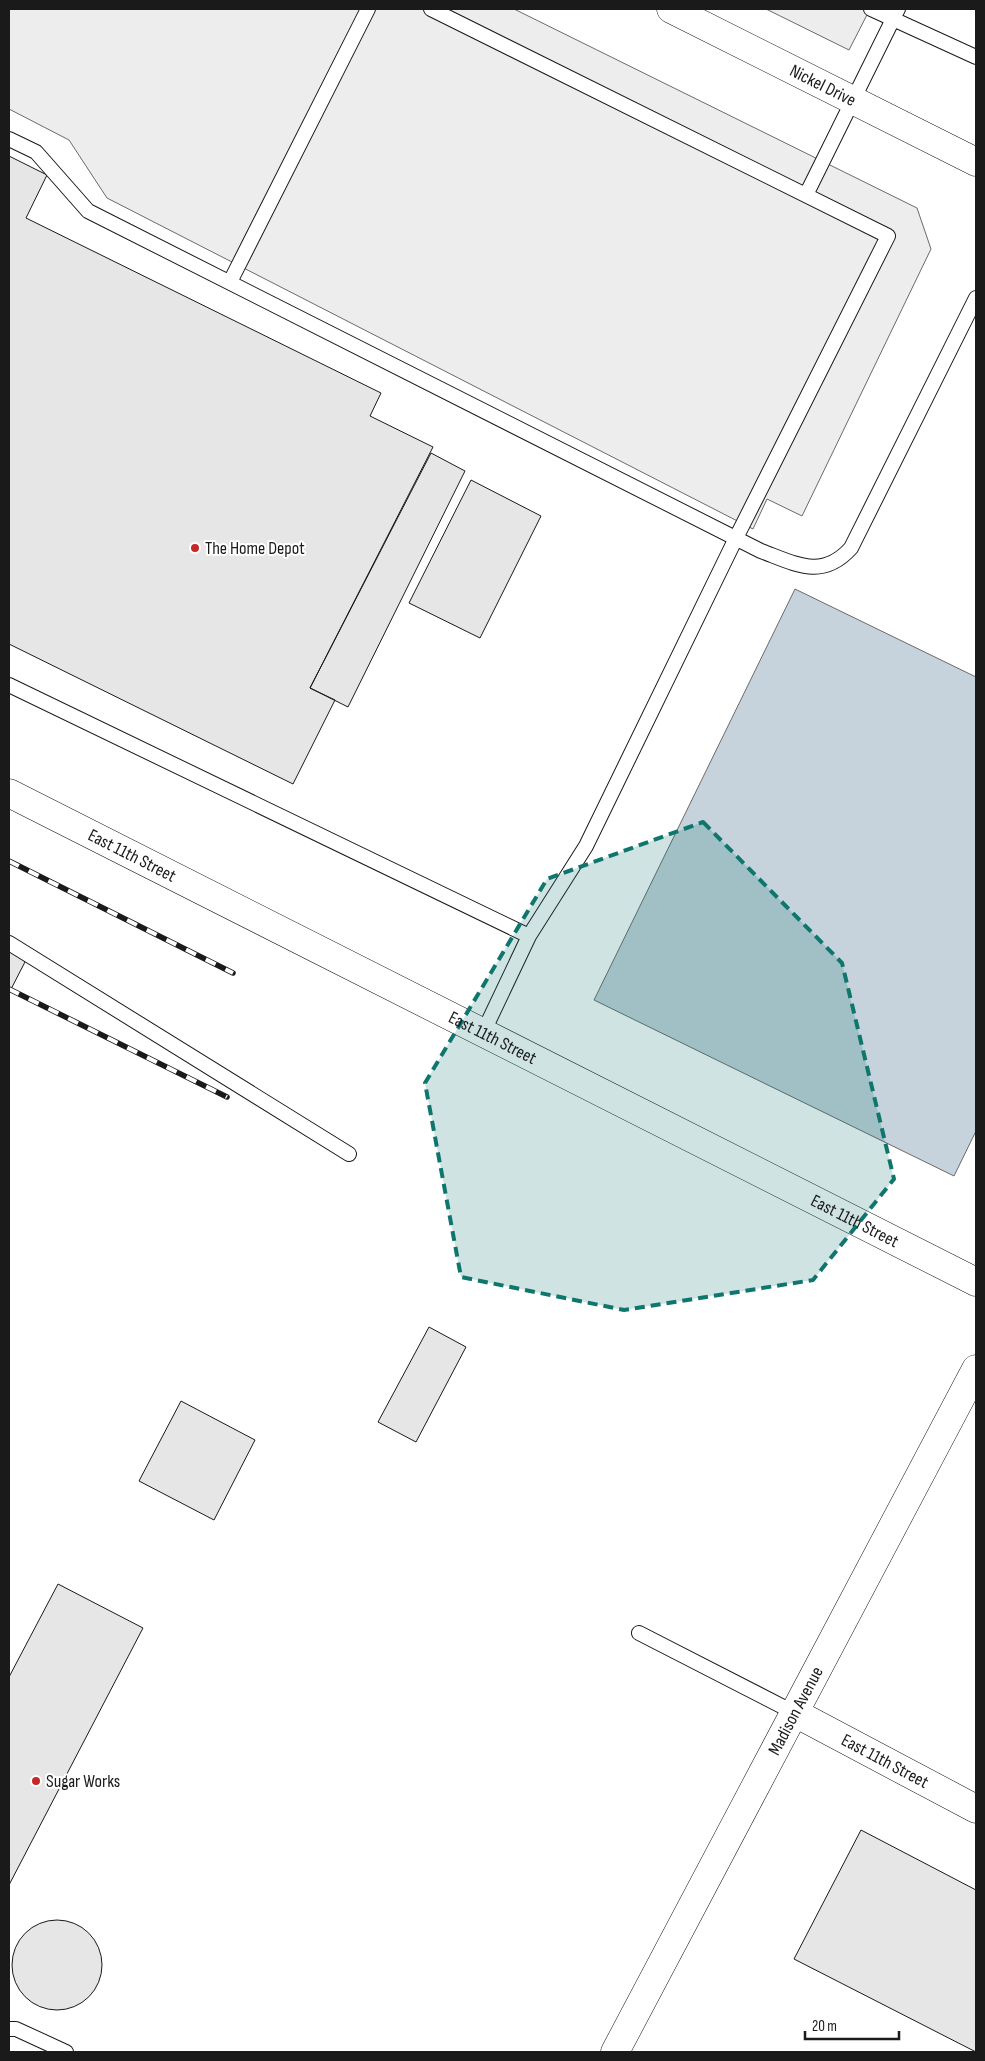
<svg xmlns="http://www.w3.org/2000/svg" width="985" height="2061" font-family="'Sofia Sans Condensed',sans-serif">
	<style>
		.parking { fill: #ededed; stroke: #6a6a6a }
		.water { fill: #c6d2dc; stroke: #6a6a6a }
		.building { fill: #e6e6e6; stroke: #1a1a1a }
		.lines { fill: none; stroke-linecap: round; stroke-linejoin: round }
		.service-casing { stroke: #1a1a1a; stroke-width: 16 }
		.minor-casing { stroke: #1a1a1a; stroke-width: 29 }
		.tertiary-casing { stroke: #1a1a1a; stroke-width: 29 }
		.secondary-casing { stroke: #1a1a1a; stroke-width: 29 }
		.service { stroke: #fff; stroke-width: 14 }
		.minor { stroke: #fff; stroke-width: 28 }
		.tertiary { stroke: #fff; stroke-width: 28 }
		.secondary { stroke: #fff; stroke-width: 28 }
		.rail-casing { stroke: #1a1a1a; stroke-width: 5.5 }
		.rail { stroke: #fff; stroke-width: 4; stroke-dasharray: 11; stroke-linecap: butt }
		.marked { fill: #0f766e; fill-opacity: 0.2; stroke: #0f766e; stroke-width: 4; stroke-dasharray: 10 6; stroke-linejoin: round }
		.poi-dot { fill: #c62828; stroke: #fff; stroke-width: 2 }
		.labels { text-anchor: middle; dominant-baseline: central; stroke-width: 4; stroke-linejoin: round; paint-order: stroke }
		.street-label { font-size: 18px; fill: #1a1a1a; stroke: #fff }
		.poi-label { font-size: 18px; fill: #1a1a1a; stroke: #fff; text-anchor: start }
	</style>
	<rect width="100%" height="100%" fill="#fff"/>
	<path class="parking" d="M9 9H514L917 208 931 249 802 516 767 499 753 529 107 198 69 140 9 109Z
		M766 9H870L849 50Z"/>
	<path class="water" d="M795 589 976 677V1131L954 1176 594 1000Z"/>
	<path class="building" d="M9 156 47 175 26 218 381 393 370 416 433 447 310 688 335 700 293 784 9 644Z
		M431 453 465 471 348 707 310 688Z
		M471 480 541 516 480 638 409 603Z
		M9 951 26 960 9 993Z
		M429 1327 466 1347 416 1442 378 1422Z
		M181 1401 255 1440 214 1520 139 1481Z
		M58 1584 143 1628 9 1885V1677Z
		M861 1830 976 1890V2052L794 1959Z
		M12 1965a45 45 0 1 1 90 0a45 45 0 1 1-90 0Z"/>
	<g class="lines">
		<g class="service-casing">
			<path id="service" d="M431 9 888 236 736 538 586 846 529 936 483 1033
				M871 9 976 57
				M9 139 36 152 88 211 761 551C796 564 822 580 851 548L976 298
				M806 195 898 9
				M230 282 368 9
				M9 685 529 936
				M9 943 349 1154
				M639 1633 795 1713
				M9 2029H16L66 2052"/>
		</g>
		<g class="minor-casing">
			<g id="minor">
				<path id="s1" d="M9 793 976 1282"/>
				<path id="s2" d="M795 1713 976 1809"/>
			</g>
		</g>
		<g class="tertiary-casing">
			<g id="tertiary">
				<path id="s3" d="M671 9 976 162"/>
			</g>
		</g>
		<g class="secondary-casing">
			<g id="secondary">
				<path id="s4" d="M615 2052 976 1369"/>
			</g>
		</g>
		<use href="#service" class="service"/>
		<use href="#minor" class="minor"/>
		<use href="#tertiary" class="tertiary"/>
		<use href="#secondary" class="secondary"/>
		<g class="rail-casing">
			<path id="rail" d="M9 861 233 973
				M9 989 227 1097"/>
		</g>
		<use href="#rail" class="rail"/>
	</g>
	<path class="marked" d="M703 822 842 963 894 1179 813 1280 624 1310 461 1277 425 1083 547 879Z"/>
	<g class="poi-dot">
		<circle cx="195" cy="548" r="5"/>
		<circle cx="36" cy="1781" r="5"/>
	</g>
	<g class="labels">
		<g class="street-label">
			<text stroke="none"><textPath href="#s3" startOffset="170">Nickel Drive</textPath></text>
			<text stroke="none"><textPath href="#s1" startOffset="138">East 11th Street</textPath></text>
			<text stroke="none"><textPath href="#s1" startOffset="542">East 11th Street</textPath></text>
			<text stroke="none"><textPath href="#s1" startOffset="948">East 11th Street</textPath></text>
			<text stroke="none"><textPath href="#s4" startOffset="386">Madison Avenue</textPath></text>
			<text stroke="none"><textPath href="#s2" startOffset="102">East 11th Street</textPath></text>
		</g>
		<g class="poi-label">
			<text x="205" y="548">The Home Depot</text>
			<text x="46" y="1781">Sugar Works</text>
		</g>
	</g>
	<rect width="985" height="2061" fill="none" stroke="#1a1a1a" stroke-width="20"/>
	<path d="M805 2031v8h94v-8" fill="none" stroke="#1a1a1a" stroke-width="2.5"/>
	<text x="812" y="2031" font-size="15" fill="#1a1a1a" stroke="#ffffff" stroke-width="4" paint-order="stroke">20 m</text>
</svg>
